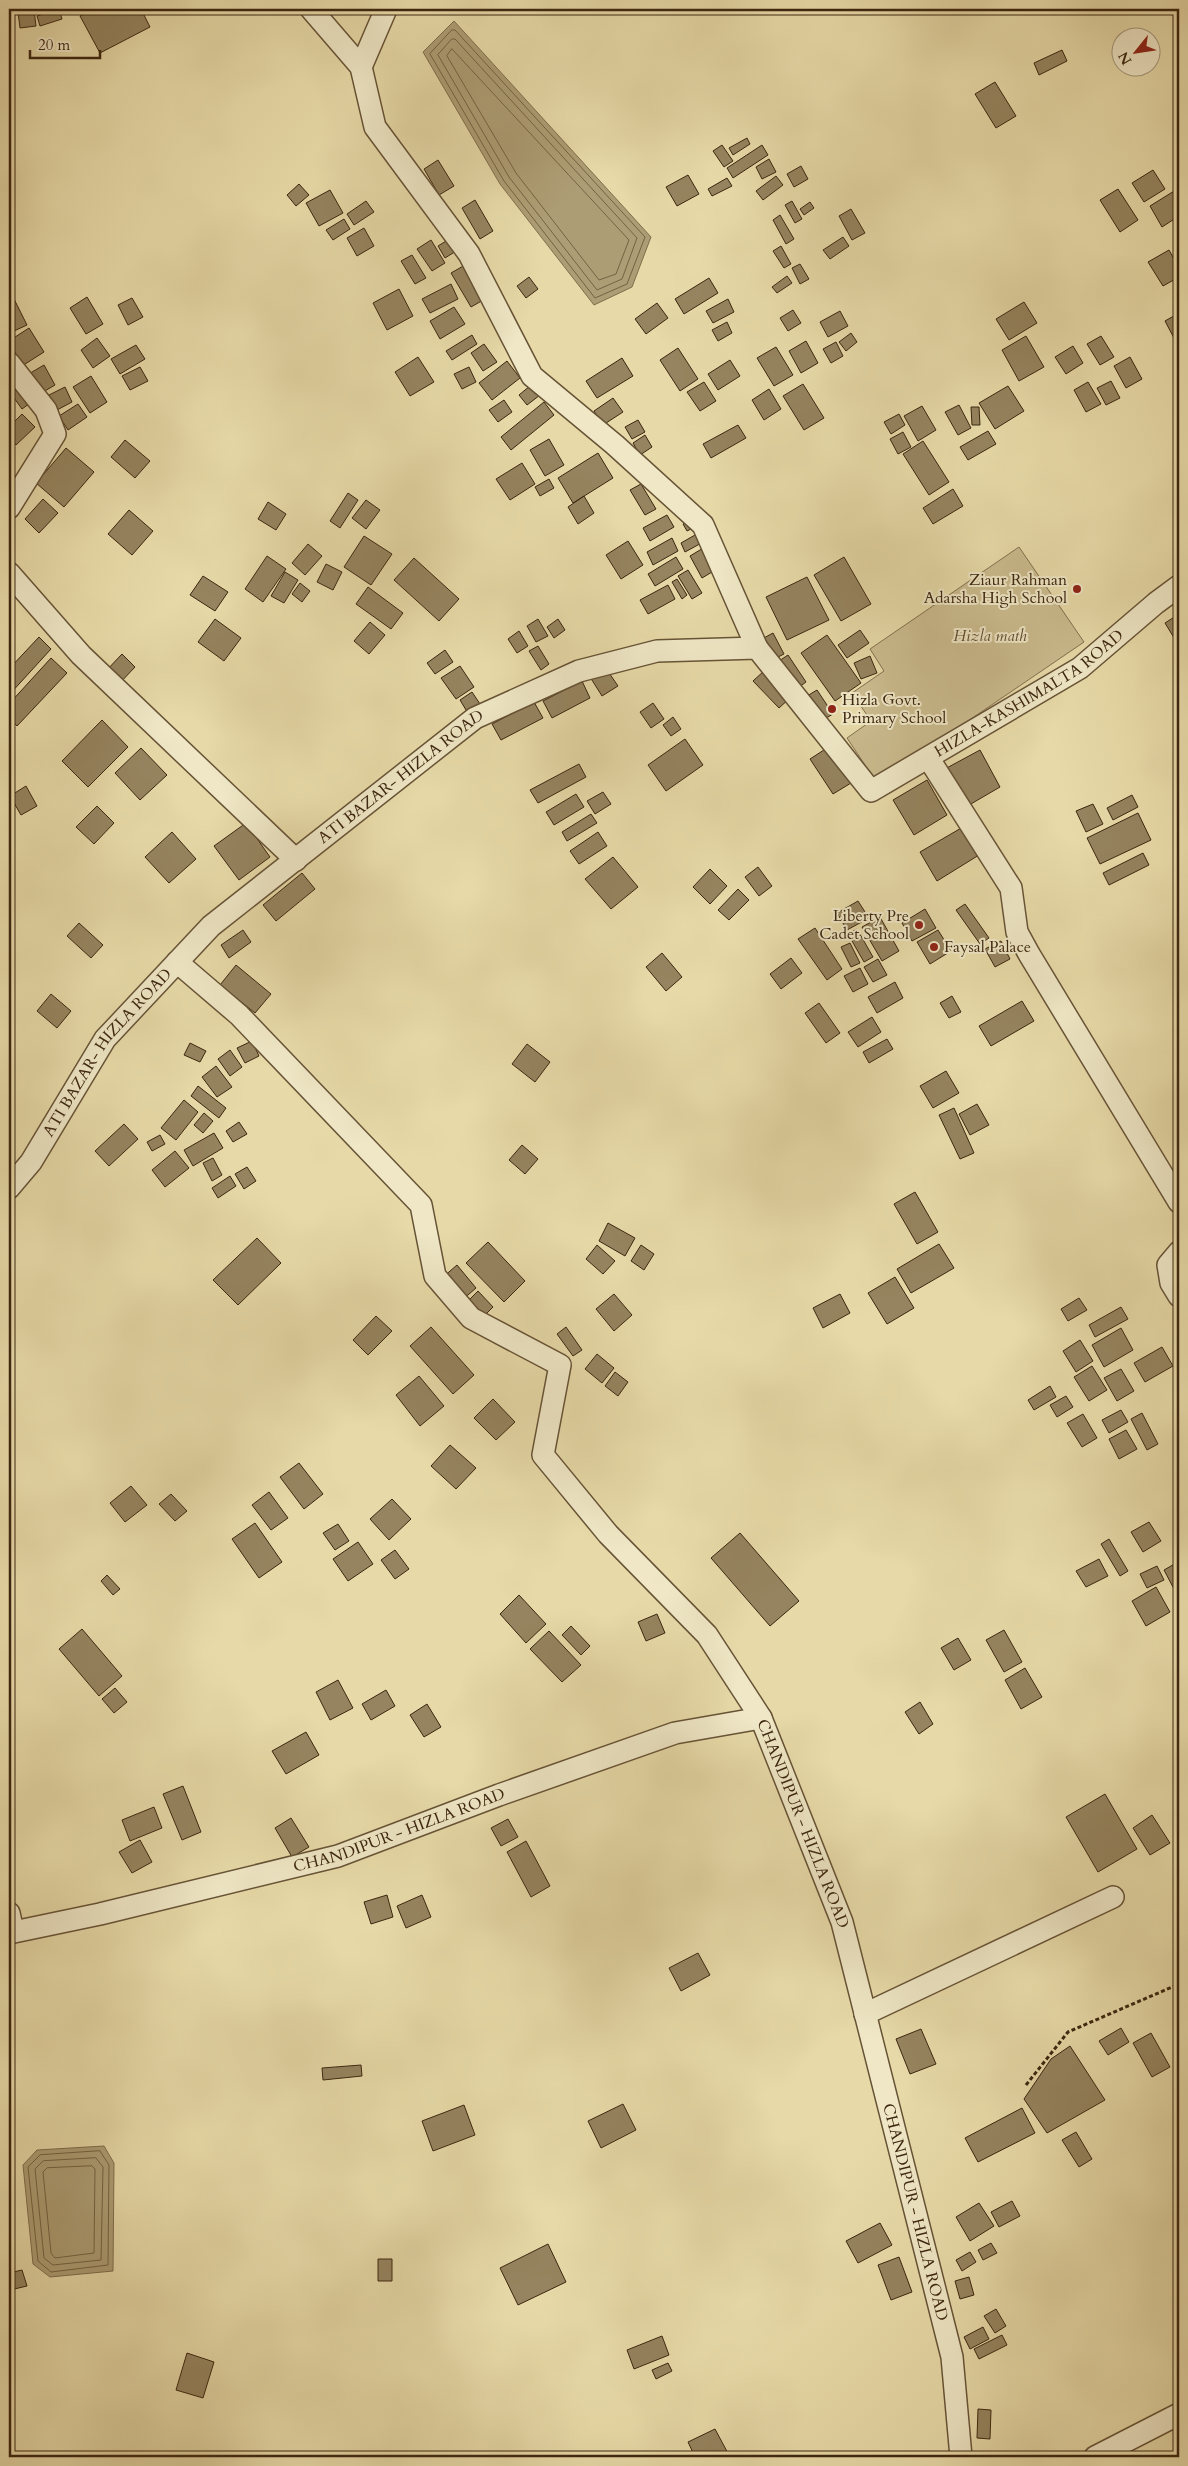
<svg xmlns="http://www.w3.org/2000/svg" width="1188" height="2466" font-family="Cardo,serif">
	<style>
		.green { fill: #cabb8e; stroke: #83704f }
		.water { fill: #ad9d74; stroke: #806d4c }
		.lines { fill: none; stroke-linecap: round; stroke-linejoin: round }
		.shore { stroke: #746242; stroke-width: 1 }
		.building { fill: #95845f; stroke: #3c2610 }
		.street-casing { stroke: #675336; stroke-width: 24 }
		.path { stroke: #3c2610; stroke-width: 3; stroke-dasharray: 4 2.5; stroke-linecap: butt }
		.street { stroke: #efe7c6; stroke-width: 21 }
		.poi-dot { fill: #8f2418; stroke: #efe7c6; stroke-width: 2 }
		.labels { text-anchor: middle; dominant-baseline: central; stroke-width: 4; stroke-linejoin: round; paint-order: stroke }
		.poi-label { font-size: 16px; fill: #3c2610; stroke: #efe7c6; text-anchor: end }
		.park-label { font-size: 16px; font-style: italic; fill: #604b30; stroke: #efe7c6 }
		.street-label { font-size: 16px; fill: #3c2610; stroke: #efe7c6 }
	</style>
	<rect width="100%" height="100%" fill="#e7daa8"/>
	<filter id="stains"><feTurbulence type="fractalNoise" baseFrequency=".004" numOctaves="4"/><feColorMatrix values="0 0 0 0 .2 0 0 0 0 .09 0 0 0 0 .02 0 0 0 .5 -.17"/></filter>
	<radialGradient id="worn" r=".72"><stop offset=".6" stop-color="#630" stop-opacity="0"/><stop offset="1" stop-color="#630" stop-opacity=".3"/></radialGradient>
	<path class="green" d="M1019 547 1084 642 877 783 847 738 871 721 852 693 884 671 870 649Z"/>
	<path class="water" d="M454 21 651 237 632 287 594 305 500 184 423 52Z
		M104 2146 114 2163 113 2271 50 2277 33 2264 23 2165 37 2150Z"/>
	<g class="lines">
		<path class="shore" d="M452 30H455L645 237 627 284 595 298 504 181 430 54Z
			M452 39H455L637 238 622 279 597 290 509 177 438 55Z
			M452 49 629 240 616 274 599 280 516 173 447 56Z
			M100 2151 109 2165 108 2265 51 2272 38 2261 28 2167 40 2155Z
			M96 2158 103 2167 101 2260 53 2265 44 2258 35 2169 43 2161Z
			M92 2166 95 2169 94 2253 55 2258 51 2253 43 2172 47 2168Z"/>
	</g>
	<path class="building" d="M59 9 62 19 40 26 37 16Z
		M94 9H141L150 27 100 53 80 16Z
		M34 10 36 26 20 28 18 12Z
		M1062 50 1067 61 1039 75 1034 63Z
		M995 82 1016 116 996 128 975 94Z
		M747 138 750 144 733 155 729 148Z
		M722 145 733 161 724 167 713 151Z
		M762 145 768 155 733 178 727 168Z
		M769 159 776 172 762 179 756 167Z
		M438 160 454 186 439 195 424 169Z
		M801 166 808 179 794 187 787 174Z
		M1153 170 1165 189 1144 202 1132 183Z
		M688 175 699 194 677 206 666 187Z
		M776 176 783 185 763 200 756 191Z
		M727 178 732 186 712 196 708 189Z
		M299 184 309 195 296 206 287 195Z
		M1179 188V216L1162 227 1150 206Z
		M1118 189 1138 220 1120 232 1100 200Z
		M330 190 343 213 319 226 306 203Z
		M475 200 493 231 480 239 462 208Z
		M366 201 374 212 354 225 347 214Z
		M792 201 802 219 795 223 785 205Z
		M810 202 814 208 804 215 800 209Z
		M851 209 865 233 852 240 839 216Z
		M780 215 794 239 786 244 773 220Z
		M344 219 350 229 333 240 326 230Z
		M364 228 374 246 357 256 347 238Z
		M454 236 461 248 445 258 438 246Z
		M843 237 849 246 830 259 823 250Z
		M431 240 445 263 432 271 417 249Z
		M781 246 791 264 784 268 773 251Z
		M1169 250 1179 268V277L1163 286 1148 262Z
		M412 255 426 278 415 284 401 261Z
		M800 264 809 279 800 284 792 268Z
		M465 265 485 299 471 307 451 273Z
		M787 276 792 283 777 293 772 287Z
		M529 277 538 289 526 298 517 286Z
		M709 278 718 293 684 314 675 299Z
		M451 284 458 299 430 313 422 299Z
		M399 289 413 316 387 330 373 303Z
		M13 297 27 325 14 331 9 322V299Z
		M87 297 103 324 86 334 70 308Z
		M132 298 143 317 128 325 118 305Z
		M728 299 734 312 713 323 706 311Z
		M1024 302 1037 323 1009 340 996 319Z
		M657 303 668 318 646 334 635 319Z
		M454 307 465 324 440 339 430 321Z
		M793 310 801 323 788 331 780 318Z
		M840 311 848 326 828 337 820 322Z
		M1179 313V338L1175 340 1165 321Z
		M727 322 732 333 718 341 712 330Z
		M29 328 44 352 22 366 9 341Z
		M851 333 857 342 846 351 839 342Z
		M472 335 477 344 452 360 446 351Z
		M1026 336 1044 367 1019 381 1002 350Z
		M1101 336 1114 357 1100 365 1087 344Z
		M97 338 110 356 93 368 81 350Z
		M806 341 818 363 801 373 789 351Z
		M836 342 843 356 831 363 823 349Z
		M484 344 497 362 483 371 471 353Z
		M136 345 145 359 120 374 111 359Z
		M1073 346 1083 363 1066 374 1055 357Z
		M776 347 793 375 774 386 757 358Z
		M678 348 698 379 680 391 660 360Z
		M418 357 434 382 410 396 395 372Z
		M1130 357 1142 379 1126 388 1114 366Z
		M622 358 633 376 597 398 586 381Z
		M730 360 740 376 718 390 708 374Z
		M507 361 520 378 492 400 479 383Z
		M44 365 55 385 38 395 27 375Z
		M140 367 148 381 130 390 122 376Z
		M469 367 476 382 462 389 454 374Z
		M91 376 107 402 90 413 73 387Z
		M16 377 33 401 22 409 9 391V383Z
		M536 381 544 392 527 405 519 395Z
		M1111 381 1120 398 1106 405 1097 388Z
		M704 382 716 401 700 411 687 392Z
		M1088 382 1101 404 1086 412 1074 390Z
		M803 384 824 418 804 430 783 396Z
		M1008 386 1024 411 995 429 979 403Z
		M65 387 72 402 57 410 49 395Z
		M769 389 781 409 764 420 752 400Z
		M613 398 623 412 603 425 594 411Z
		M504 400 512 412 498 422 489 410Z
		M544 402 554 415 511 450 501 437Z
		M78 404 87 417 68 430 59 416Z
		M959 405 971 428 958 435 945 412Z
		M922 406 936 430 918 441 904 416Z
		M971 407H979L980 425H972Z
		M22 414 35 427 16 445 9 437V427Z
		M899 414 905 425 891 434 884 422Z
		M638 420 645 432 632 439 625 427Z
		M738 425 746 438 711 458 703 444Z
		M988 431 996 444 968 460 960 447Z
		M903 432 911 447 898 454 890 439Z
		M645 435 652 447 640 455 633 443Z
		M549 439 564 465 545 476 530 450Z
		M125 440 150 461 135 478 111 457Z
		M923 441 949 482 929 495 903 454Z
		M66 448 94 472 64 507 36 483Z
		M598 453 613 478 573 503 558 478Z
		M522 463 535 484 510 500 496 479Z
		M549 479 554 488 540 496 535 487Z
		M641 484 656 509 645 515 630 490Z
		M953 489 963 506 933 524 923 508Z
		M348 493 358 500 340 528 330 521Z
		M584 496 594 513 578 524 568 507Z
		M43 499 58 513 39 533 25 519Z
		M366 500 380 510 366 529 352 518Z
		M268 502 286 514 276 530 258 519Z
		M129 510 153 531 132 555 108 534Z
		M667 515 674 527 650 541 643 528Z
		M690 519 695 527 687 531 683 524Z
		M702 531 707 540 685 552 681 543Z
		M364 536 392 554 371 585 344 567Z
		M672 538 678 551 653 565 647 552Z
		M628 541 643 565 621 579 606 555Z
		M308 544 322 556 305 575 292 563Z
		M705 547 717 569 702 578 690 556Z
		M267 556 286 569 263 602 245 589Z
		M676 557 683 569 655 586 648 574Z
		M844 557 871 604 841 621 814 575Z
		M414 558 459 599 439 621 394 580Z
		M326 564 342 572 333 590 317 582Z
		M688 570 702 593 692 599 678 576Z
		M285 572 298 580 284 603 271 596Z
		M203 576 228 592 215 611 190 595Z
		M807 577 829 620 787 640 766 597Z
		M677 579 687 595 682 599 672 582Z
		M300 583 310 591 302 602 292 594Z
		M668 585 675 599 648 614 640 600Z
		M368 587 403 613 391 629 356 604Z
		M1179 614V646L1165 623Z
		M215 619 241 638 224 661 198 642Z
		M538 619 548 636 536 642 527 626Z
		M558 619 565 630 554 638 547 627Z
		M370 622 385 635 369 654 354 641Z
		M860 630 869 643 847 658 838 645Z
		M519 631 528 646 517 653 508 639Z
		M773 633 784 654 774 659 762 639Z
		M827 635 861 683 835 701 801 653Z
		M39 637 51 649 9 695V669Z
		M538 646 549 664 541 670 529 651Z
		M445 650 453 662 435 674 427 663Z
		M122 654 135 667 117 686 104 673Z
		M788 655 806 682 795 690 776 663Z
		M870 656 877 673 861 679 854 663Z
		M51 658 67 673 17 726 9 718V704Z
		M460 666 474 687 456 699 441 678Z
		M605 667 618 686 602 696 590 677Z
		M765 670 790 698 779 708 753 681Z
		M582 681 590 698 552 718 543 701Z
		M817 690 833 714 823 720 807 696Z
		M472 692 482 707 469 715 460 700Z
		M534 702 543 718 501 740 492 724Z
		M653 703 664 719 651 728 640 712Z
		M673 717 681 729 671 736 663 725Z
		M102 720 128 747 88 787 62 761Z
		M685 739 703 765 666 791 648 765Z
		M141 748 167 775 140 800 115 773Z
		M827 748 851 783 833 794 810 759Z
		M980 750 1000 787 964 808 943 770Z
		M579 764 586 777 538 803 530 790Z
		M927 780 947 815 914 835 893 800Z
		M26 786 37 806 21 815 10 796Z
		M603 792 611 804 595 814 587 801Z
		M576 794 584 807 554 825 546 812Z
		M1132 795 1138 807 1113 820 1107 808Z
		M1093 804 1103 824 1086 832 1076 811Z
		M97 806 114 823 94 844 76 827Z
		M1138 813 1151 840 1100 864 1087 838Z
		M591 814 597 823 567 841 562 832Z
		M246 823 270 857 239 880 214 846Z
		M963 827 979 855 937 881 920 852Z
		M172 832 196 859 169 883 145 857Z
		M598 832 607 846 579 864 570 851Z
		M1143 853 1149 865 1109 885 1103 873Z
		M613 857 638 887 611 909 585 879Z
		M758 867 772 886 759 896 745 877Z
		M710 869 727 886 710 904 693 887Z
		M302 873 315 889 276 921 263 905Z
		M738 889 749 900 729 920 718 910Z
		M858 901 869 918 847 930 837 913Z
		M965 904 989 938 980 944 956 910Z
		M925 909 936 928 912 941 902 923Z
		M880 917 899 951 882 961 862 927Z
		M79 923 103 945 91 958 67 936Z
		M815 928 842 969 827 980 798 939Z
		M857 929 873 957 864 962 848 934Z
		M243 930 251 942 229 958 221 945Z
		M938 930 951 951 930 964 917 942Z
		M1001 941 1010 959 995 967 985 949Z
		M850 943 860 963 851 967 841 947Z
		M662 953 682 977 666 991 646 967Z
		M791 958 802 973 781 989 770 974Z
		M878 959 887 975 873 982 864 967Z
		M236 965 271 994 255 1013 220 985Z
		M860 968 868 984 853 992 844 976Z
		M895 982 903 998 877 1013 868 997Z
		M51 994 71 1011 57 1028 37 1011Z
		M952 996 961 1012 949 1018 940 1003Z
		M1022 1001 1034 1021 991 1046 979 1026Z
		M819 1003 840 1033 826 1043 805 1013Z
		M872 1017 881 1032 858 1047 848 1032Z
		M887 1039 893 1049 869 1063 863 1052Z
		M252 1041 259 1056 245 1063 237 1048Z
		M190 1043 206 1051 200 1062 184 1055Z
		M527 1044 550 1062 535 1082 512 1064Z
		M230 1050 242 1067 230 1076 218 1059Z
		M216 1066 232 1087 217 1097 202 1077Z
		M946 1071 959 1093 933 1108 920 1086Z
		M198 1086 226 1108 219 1118 191 1096Z
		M184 1100 198 1112 176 1140 161 1128Z
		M977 1104 989 1125 970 1135 959 1114Z
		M954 1108 974 1153 960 1159 939 1115Z
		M204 1113 213 1121 203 1133 194 1125Z
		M239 1122 247 1134 233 1142 226 1131Z
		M124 1124 138 1139 109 1166 95 1151Z
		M214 1133 223 1148 193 1166 184 1150Z
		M160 1135 165 1144 152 1151 147 1142Z
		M522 1145 538 1159 525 1174 509 1160Z
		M175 1151 189 1168 165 1187 152 1170Z
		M213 1158 222 1175 212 1181 203 1163Z
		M247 1167 256 1181 244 1189 235 1174Z
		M230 1176 236 1186 218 1198 212 1188Z
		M915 1192 938 1232 917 1244 894 1204Z
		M608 1223 635 1238 625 1256 599 1241Z
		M257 1238 281 1263 238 1305 213 1280Z
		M488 1242 525 1281 504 1302 466 1263Z
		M939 1244 954 1268 911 1293 897 1269Z
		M597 1245 615 1261 603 1274 586 1259Z
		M641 1245 654 1254 644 1270 631 1261Z
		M457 1265 476 1288 461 1301 442 1278Z
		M895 1277 914 1308 887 1324 868 1293Z
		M478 1291 493 1307 483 1317 468 1301Z
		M614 1294 632 1315 614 1331 596 1309Z
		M840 1294 850 1313 823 1328 813 1308Z
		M1079 1298 1087 1310 1068 1321 1061 1309Z
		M1121 1307 1128 1319 1095 1337 1089 1325Z
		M376 1316 392 1331 368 1355 353 1340Z
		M431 1327 474 1375 453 1394 410 1346Z
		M566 1327 582 1350 573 1356 557 1334Z
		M1121 1328 1133 1350 1104 1367 1092 1345Z
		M1080 1340 1093 1361 1076 1372 1063 1351Z
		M1162 1347 1173 1366 1145 1382 1134 1363Z
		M597 1354 614 1368 602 1383 585 1369Z
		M1092 1366 1107 1390 1089 1401 1074 1377Z
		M1121 1369 1134 1391 1117 1401 1104 1378Z
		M615 1372 628 1382 618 1396 605 1386Z
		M419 1376 444 1406 420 1426 396 1395Z
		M1050 1386 1056 1397 1034 1410 1028 1400Z
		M1066 1396 1073 1407 1057 1417 1050 1405Z
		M493 1399 515 1422 496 1440 474 1418Z
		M1121 1410 1128 1422 1109 1433 1102 1420Z
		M1142 1413 1158 1444 1147 1450 1131 1419Z
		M1083 1414 1097 1438 1082 1447 1067 1423Z
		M1126 1430 1137 1449 1119 1459 1109 1439Z
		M450 1445 476 1468 456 1489 431 1466Z
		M299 1463 323 1494 304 1509 280 1477Z
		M131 1486 147 1505 125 1522 110 1503Z
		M269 1492 288 1518 271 1530 252 1505Z
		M171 1494 187 1511 175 1521 159 1504Z
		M392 1499 411 1519 389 1540 370 1519Z
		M1149 1522 1161 1541 1143 1552 1131 1532Z
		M255 1523 282 1562 259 1578 232 1539Z
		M338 1524 349 1541 335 1550 323 1533Z
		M740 1533 799 1601 770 1626 711 1558Z
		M1109 1539 1128 1571 1120 1576 1101 1544Z
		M358 1542 373 1564 348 1581 333 1559Z
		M395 1550 409 1569 395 1579 381 1560Z
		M1099 1559 1108 1576 1086 1587 1076 1571Z
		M1178 1562 1179 1586 1174 1589 1164 1570Z
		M1157 1566 1164 1580 1147 1588 1140 1574Z
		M107 1575 120 1589 113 1595 101 1581Z
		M1156 1587 1170 1612 1146 1626 1132 1601Z
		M519 1595 546 1624 526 1643 500 1614Z
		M657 1614 665 1633 646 1641 638 1622Z
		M571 1626 590 1646 581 1655 562 1635Z
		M82 1629 122 1676 99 1696 59 1649Z
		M1004 1630 1022 1662 1004 1672 986 1640Z
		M549 1631 581 1665 562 1682 530 1649Z
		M958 1638 971 1660 954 1670 941 1648Z
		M1025 1668 1042 1697 1021 1709 1005 1680Z
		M338 1680 353 1708 330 1720 316 1692Z
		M115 1688 127 1702 114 1713 102 1699Z
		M386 1690 395 1706 371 1720 362 1704Z
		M920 1702 933 1724 919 1734 905 1712Z
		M427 1704 441 1727 424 1737 410 1715Z
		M306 1732 319 1755 286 1774 272 1751Z
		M183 1786 201 1832 182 1840 163 1794Z
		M1105 1794 1137 1849 1098 1872 1066 1817Z
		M154 1807 162 1828 130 1841 122 1820Z
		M1152 1815 1170 1843 1150 1855 1133 1828Z
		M291 1818 309 1847 292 1857 275 1828Z
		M508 1819 518 1837 501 1846 491 1828Z
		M140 1840 152 1862 132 1873 119 1852Z
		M526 1841 550 1886 531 1897 507 1852Z
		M387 1895 393 1917 371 1924 364 1902Z
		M422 1895 431 1917 406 1928 397 1906Z
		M698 1953 710 1975 681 1991 669 1968Z
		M1121 2028 1129 2042 1108 2055 1099 2041Z
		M921 2029 936 2064 910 2074 896 2039Z
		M1151 2033 1170 2067 1152 2077 1133 2043Z
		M1070 2046 1105 2100 1047 2133 1024 2099 1051 2059Z
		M361 2065 362 2076 323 2080 322 2068Z
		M623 2104 636 2130 601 2148 588 2121Z
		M464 2105 475 2135 433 2151 422 2121Z
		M1022 2108 1035 2133 978 2162 965 2138Z
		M1076 2132 1092 2159 1079 2167 1062 2140Z
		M1012 2201 1020 2216 999 2227 991 2212Z
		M979 2203 994 2226 970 2241 956 2217Z
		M880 2223 892 2245 858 2263 846 2241Z
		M991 2243 997 2253 983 2260 978 2250Z
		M548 2244 566 2282 518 2305 500 2268Z
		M970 2252 976 2262 962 2271 956 2260Z
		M899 2257 912 2292 891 2300 878 2265Z
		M378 2259H392V2281H378Z
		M22 2270 27 2286 10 2290 9 2273Z
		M969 2277 974 2295 960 2299 955 2281Z
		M996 2309 1006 2326 995 2333 984 2316Z
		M983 2327 989 2339 970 2349 964 2337Z
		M1002 2335 1007 2345 979 2359 974 2349Z
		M662 2336 669 2355 634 2369 627 2350Z
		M187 2353 214 2362 203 2398 176 2390Z
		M668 2363 672 2371 656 2379 652 2370Z
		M978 2409 991 2410 990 2439 977 2438Z
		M715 2429 730 2457H695L688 2442Z"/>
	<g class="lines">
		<g class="street-casing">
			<g id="street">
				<path d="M311 9 361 67 375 127 469 254 532 376 615 445 703 525 757 648"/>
				<path d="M361 67 386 9"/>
				<path d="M9 363 46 410 55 434 9 508"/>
				<path d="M9 573 81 655 296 860"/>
				<path d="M929 759 1011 888 1017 932 1029 954 1179 1202"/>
				<path id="s1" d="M177 962 239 1015 421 1205 435 1276 471 1318 560 1365 543 1455 608 1534 707 1635 761 1718 842 1922 952 2357 961 2457"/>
				<path id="s2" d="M9 1188 31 1162 105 1039 211 926 475 718 579 671 657 651 757 648 871 791 1080 668 1156 603 1179 586"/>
				<path d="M1179 1252 1168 1265 1171 1283 1179 1296"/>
				<path d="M9 1913 13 1931"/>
				<path id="s3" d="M9 1933 100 1914 338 1856 499 1795 675 1733 761 1718"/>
				<path d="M865 2014 1113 1897"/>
				<path d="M1095 2457 1179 2414"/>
			</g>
		</g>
		<path class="path" d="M1026 2085 1068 2032 1179 1984"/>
		<use href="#street" class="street"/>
	</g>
	<g class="poi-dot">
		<circle cx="1077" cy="589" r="5"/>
		<circle cx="832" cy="709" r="5"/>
		<circle cx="919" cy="925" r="5"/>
		<circle cx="934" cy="947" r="5"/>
	</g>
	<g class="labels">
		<g class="poi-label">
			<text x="1067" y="580">Ziaur Rahman<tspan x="1067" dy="18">Adarsha High School</tspan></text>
			<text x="842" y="700" text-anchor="start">Hizla Govt.<tspan x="842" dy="18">Primary School</tspan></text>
			<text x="909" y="916">Liberty Pre<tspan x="909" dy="18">Cadet School</tspan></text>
			<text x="944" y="947" text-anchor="start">Faysal Palace</text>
		</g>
		<g class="park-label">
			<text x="990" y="636">Hizla math</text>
		</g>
		<g class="street-label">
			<text stroke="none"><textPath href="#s2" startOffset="1332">HIZLA-KASHIMALTA ROAD</textPath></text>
			<text stroke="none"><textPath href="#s2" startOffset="574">ATI BAZAR- HIZLA ROAD</textPath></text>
			<text stroke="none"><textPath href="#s2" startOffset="168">ATI BAZAR- HIZLA ROAD</textPath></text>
			<text stroke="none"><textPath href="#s1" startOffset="1121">CHANDIPUR - HIZLA ROAD</textPath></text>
			<text stroke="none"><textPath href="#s3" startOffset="404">CHANDIPUR - HIZLA ROAD</textPath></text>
			<text stroke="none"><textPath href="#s1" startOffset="1526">CHANDIPUR - HIZLA ROAD</textPath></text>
		</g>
	</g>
	<rect width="1188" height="2466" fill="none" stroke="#e7daa8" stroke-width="30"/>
	<rect x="10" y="10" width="1168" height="2446" fill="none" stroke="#3c2610" stroke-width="2.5"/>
	<rect x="15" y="15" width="1158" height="2436" fill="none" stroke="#3c2610"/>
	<g transform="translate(1136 52) rotate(240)"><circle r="24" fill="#efe7c6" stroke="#a79a7d"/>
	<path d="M0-4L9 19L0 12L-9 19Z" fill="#8f2418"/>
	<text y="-8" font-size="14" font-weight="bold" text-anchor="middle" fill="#3c2610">N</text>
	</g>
	<path d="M30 50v8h70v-8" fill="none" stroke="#3c2610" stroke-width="2.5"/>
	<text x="38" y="50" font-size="15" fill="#3c2610" stroke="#efe7c6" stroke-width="4" paint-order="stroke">20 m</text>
	<rect width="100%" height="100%" filter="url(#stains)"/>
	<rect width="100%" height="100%" fill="url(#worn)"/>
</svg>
